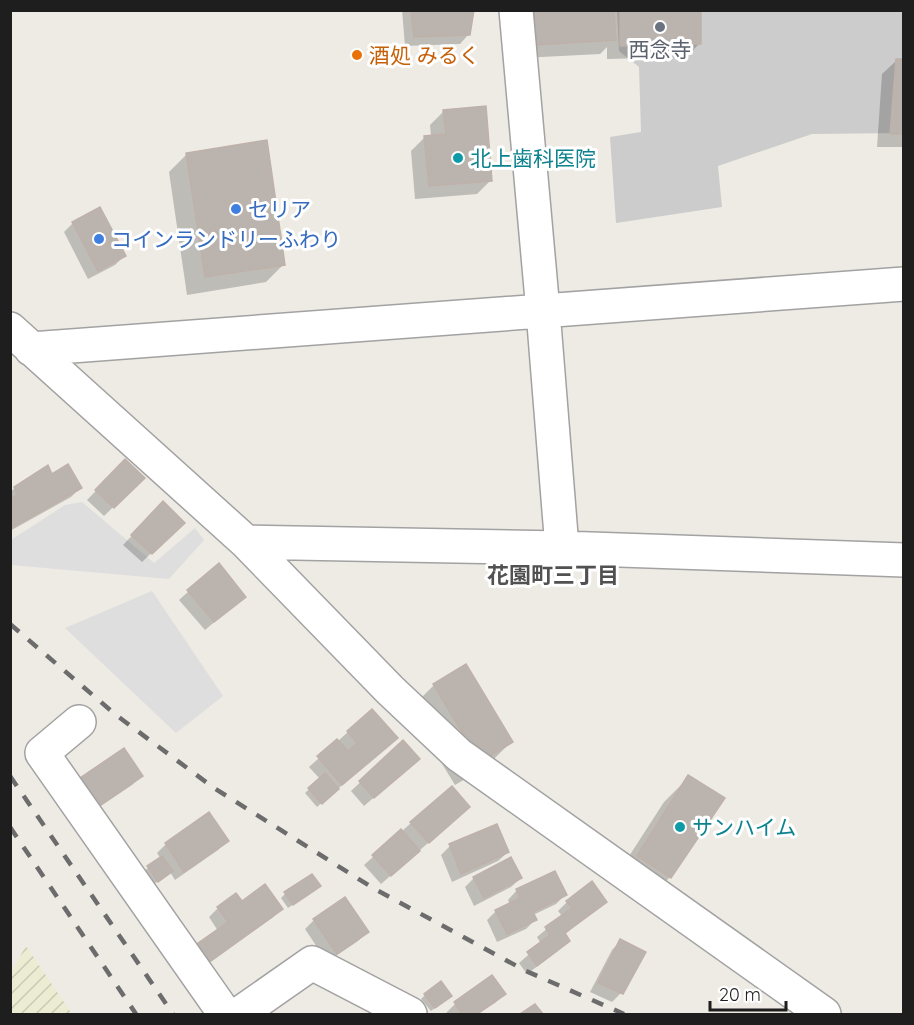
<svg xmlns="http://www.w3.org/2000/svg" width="914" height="1025" font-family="Quicksand,'Noto Sans JP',sans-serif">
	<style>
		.religious { fill: #ccc }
		.farmland { fill: url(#farmland-furrows) }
		.parking { fill: #dedede }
		.shadow { fill: #0003 }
		.building { fill: #bbb4ae; stroke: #bfb1a9; stroke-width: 1.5 }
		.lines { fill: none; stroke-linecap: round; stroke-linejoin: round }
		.minor-casing { stroke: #a2a2a2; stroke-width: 36 }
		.minor { stroke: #fff; stroke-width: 33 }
		.rail { stroke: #6c6c6c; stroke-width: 4.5; stroke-dasharray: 12 12; stroke-linecap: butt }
		.worship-dot { fill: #6b7280; stroke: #fff; stroke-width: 2 }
		.food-dot { fill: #e8710a; stroke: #fff; stroke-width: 2 }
		.culture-dot { fill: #0f9aa8; stroke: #fff; stroke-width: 2 }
		.shop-dot { fill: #3f7fe0; stroke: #fff; stroke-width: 2 }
		.labels { text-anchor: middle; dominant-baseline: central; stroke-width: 6; stroke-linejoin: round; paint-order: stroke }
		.worship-label { font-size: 21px; fill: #5b616d; stroke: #fff }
		.food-label { font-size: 21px; fill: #c56008; stroke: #fff; text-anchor: start }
		.culture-label { font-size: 21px; fill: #0d838f; stroke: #fff; text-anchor: start }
		.shop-label { font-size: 21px; fill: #366cbe; stroke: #fff; text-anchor: start }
		.neighbourhood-label { font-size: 22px; font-weight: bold; fill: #515151; stroke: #fff }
	</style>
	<defs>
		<pattern id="farmland-furrows" width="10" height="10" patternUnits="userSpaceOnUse" patternTransform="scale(1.5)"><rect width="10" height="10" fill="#ebecd2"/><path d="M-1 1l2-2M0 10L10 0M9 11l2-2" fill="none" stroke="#c9cab4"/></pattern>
	</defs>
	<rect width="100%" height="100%" fill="#eeebe5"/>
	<path class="religious" d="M617 11H903V133L812 134 718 166 722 207 616 223 610 137 641 132 639 67 619 51Z"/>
	<path class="farmland" d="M26 946 72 1014H11V972Z"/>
	<path class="parking" d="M82 502 154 563 195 528 204 540 169 579 11 565V540L65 505Z
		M152 591 223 696 176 733 65 628Z"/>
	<path class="shadow" d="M402 10H473L469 34 460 44 405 46Z
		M520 10H699L700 43 686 57 607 59V47L600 54 522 58Z
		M896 61H904V147H877L882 74Z
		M444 111 491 180 477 194 415 199 411 151 425 137 431 136 430 125Z
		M187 154 284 264 266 282 187 295 169 172Z
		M73 223 124 256 115 265 88 279 64 232Z
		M125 461 143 478 104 516 87 500Z
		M52 476 80 488 71 497 10 531V492L15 488Z
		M163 503 183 523 142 562 123 545Z
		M218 565 244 597 205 630 179 600Z
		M465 666 511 742 487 766 455 785 409 710 434 685Z
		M348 732 386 747 317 807 305 793 320 779 309 767Z
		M403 742 408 768 364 806 351 791Z
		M123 750 141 776 132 785 89 814 72 788 81 779Z
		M689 777 670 877 646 902 613 881 664 802Z
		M459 816 381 884 364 865 411 823Z
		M227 841 218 850 175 880 170 872 153 885 144 871 161 859 157 853 166 844Z
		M450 846 508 852 498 861 452 882 441 855Z
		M474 878H521L511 887 474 906 465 887Z
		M315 890 288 908 281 898 285 894Z
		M517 890 565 895 556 904 533 915 535 920 526 929 497 942 487 920 496 911 510 905 508 900Z
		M345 899 367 932 358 941 327 962 305 929 314 920Z
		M567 902H605L564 935 568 941 559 950 527 974 519 963 541 944 537 937 562 916 558 911Z
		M241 903 281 909 272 918 197 972 218 931 209 917 218 908Z
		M621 940V993L612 1002 590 992 612 950Z
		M492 977 504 994 495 1003 478 1014H447L446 1013 455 1004Z
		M425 995 446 1000 431 1011 421 999Z"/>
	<path class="building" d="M411 10H474L470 35 414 37Z
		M534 10H614L616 40 536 45Z
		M620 10H701V44L620 46Z
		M896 59H904V134H890Z
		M486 106 492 181 429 186 424 136 446 134 443 110Z
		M267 140 285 265 205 277 186 153Z
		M100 207 126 256 98 271 72 222Z
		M125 459 145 478 114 508 95 490Z
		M68 464 82 488 10 529V499L18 495 14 487 48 465 52 474Z
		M163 501 185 523 152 554 131 535Z
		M219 563 246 597 214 622 187 590Z
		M466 664 513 742 480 762 433 684Z
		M372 709 398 738 342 785 317 756 337 739 348 751 357 743 347 731Z
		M403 740 420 759 374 798 359 781Z
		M124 748 143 776 99 806 80 778Z
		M325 773 339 789 322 804 308 788Z
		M688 775 725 798 671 878 637 856Z
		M452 786 470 807 429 843 410 822Z
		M209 812 229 841 184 872 165 843Z
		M497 824 509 852 461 874 449 844Z
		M401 829 420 851 391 876 372 855Z
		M162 856 173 871 158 882 147 866Z
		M511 857 522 878 484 898 473 877Z
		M555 871 567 895 533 912 537 920 507 934 495 910 520 898 516 889Z
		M312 874 321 886 293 905 284 892Z
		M592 881 607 902 565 933 570 941 537 966 527 952 550 935 545 927 572 908 566 901Z
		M265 884 283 909 206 964 194 946 228 922 217 907 236 893 242 901Z
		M345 897 369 932 337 954 313 919Z
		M620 939 646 952 623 994 598 983Z
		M492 975 506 994 477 1014H462L454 1002Z
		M441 981 452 996 435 1008 424 994Z
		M535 1004 543 1014H520Z"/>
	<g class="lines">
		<g class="minor-casing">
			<path id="minor" d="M516 10 543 311 562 548
				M10 329 246 542 390 690 459 755 824 1014
				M31 349 904 284
				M246 542 562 548 904 560
				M79 722 42 753 225 1014
				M239 1014 312 963 410 1014"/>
		</g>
		<use href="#minor" class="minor"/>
		<path class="rail" d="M10 624 116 715 214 788 373 888 526 971 624 1014
			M10 776 173 1014
			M10 827 136 1014"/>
	</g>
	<circle class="worship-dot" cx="660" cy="27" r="6"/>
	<circle class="food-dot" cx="357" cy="55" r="6"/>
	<g class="culture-dot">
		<circle cx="458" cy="158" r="6"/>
		<circle cx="680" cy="827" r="6"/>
	</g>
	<g class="shop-dot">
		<circle cx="236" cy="209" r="6"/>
		<circle cx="99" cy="239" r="6"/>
	</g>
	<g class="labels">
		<g class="worship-label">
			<text x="660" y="49">西念寺</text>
		</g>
		<g class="food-label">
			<text x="369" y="55">酒処 みるく</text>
		</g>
		<g class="culture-label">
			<text x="470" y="158">北上歯科医院</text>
			<text x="692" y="827">サンハイム</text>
		</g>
		<g class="shop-label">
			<text x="248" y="209">セリア</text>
			<text x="111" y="239">コインランドリーふわり</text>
		</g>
		<g class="neighbourhood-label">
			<text x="553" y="575">花園町三丁目</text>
		</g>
	</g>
	<rect width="914" height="1025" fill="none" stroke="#1e1e1e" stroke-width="24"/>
	<path d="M710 1001v9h76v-9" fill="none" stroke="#1e1e1e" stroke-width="3"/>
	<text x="719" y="1001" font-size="18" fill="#1e1e1e" stroke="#ffffff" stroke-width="4.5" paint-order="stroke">20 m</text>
</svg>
